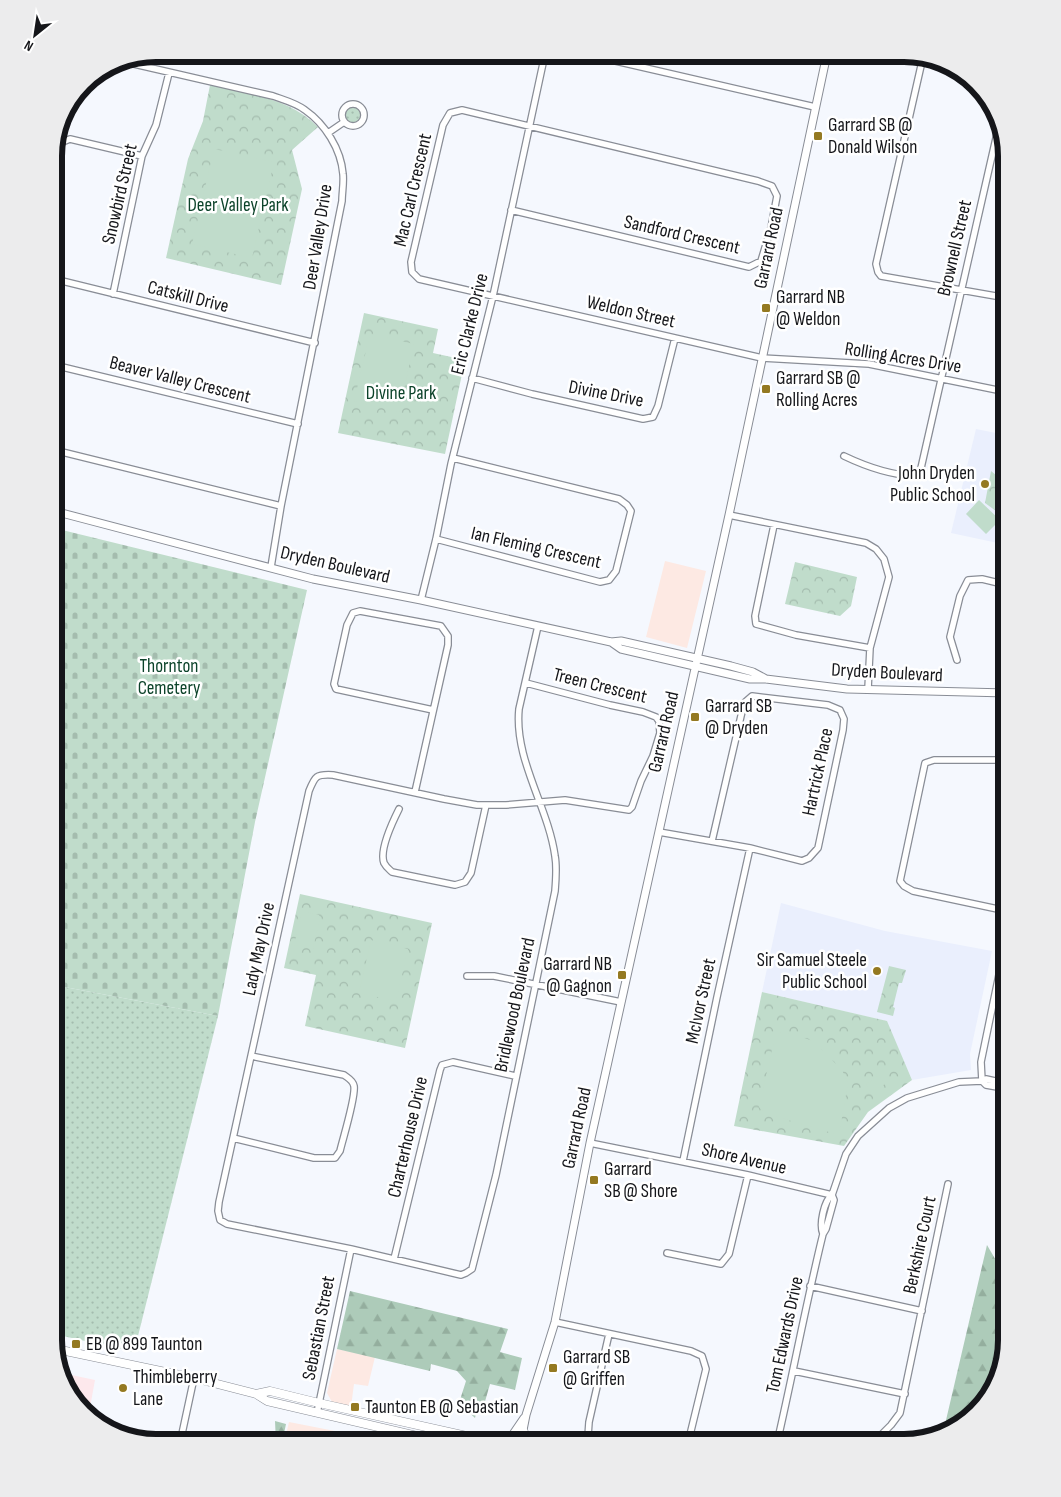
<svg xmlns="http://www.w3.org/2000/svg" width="1061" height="1497" font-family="'Sofia Sans Condensed',sans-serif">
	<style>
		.commercial { fill: #fde9e3 }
		.industrial { fill: #fde8ec }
		.built { fill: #eaeffd }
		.grass { fill: url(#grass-dots) }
		.forest { fill: url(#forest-firs) }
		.cemetery { fill: url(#cemetery-stones) }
		.park { fill: url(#park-crowns) }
		.pitch { fill: #c0dccb }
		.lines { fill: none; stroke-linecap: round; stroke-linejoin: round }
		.minor-casing { stroke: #898d96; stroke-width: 8 }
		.tertiary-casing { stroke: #898d96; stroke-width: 9 }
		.secondary-casing { stroke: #898d96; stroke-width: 9 }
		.minor { stroke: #fff; stroke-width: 5.5 }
		.tertiary { stroke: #fff; stroke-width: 7 }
		.secondary { stroke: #fff; stroke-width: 8 }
		.poi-dot { fill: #947921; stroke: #fff; stroke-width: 2 }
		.labels { text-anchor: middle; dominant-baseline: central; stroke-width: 5; stroke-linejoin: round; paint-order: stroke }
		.poi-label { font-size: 19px; fill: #15161a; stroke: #fff; text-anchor: start }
		.street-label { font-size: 19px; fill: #15161a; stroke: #fff }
		.park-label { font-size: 19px; fill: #0c432a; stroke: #fff }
		.rim { fill: none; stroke: #15161a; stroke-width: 6 }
	</style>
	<defs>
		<pattern id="grass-dots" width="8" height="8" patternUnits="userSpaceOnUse" patternTransform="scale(1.25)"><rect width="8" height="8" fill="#c0dccb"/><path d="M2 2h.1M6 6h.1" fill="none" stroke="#a4bcae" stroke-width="1.8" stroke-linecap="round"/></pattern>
		<pattern id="forest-firs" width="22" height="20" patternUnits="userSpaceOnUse" patternTransform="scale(1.25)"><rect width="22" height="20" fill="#adcbb9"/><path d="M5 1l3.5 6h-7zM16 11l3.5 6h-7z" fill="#94ae9e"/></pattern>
		<pattern id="cemetery-stones" width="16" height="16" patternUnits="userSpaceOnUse" patternTransform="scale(1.25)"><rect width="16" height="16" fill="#c0dccb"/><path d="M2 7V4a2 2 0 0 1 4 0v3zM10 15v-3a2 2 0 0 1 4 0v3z" fill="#a4bcae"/></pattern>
		<pattern id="park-crowns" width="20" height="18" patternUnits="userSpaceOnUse" patternTransform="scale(1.25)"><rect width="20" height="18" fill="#c0dccb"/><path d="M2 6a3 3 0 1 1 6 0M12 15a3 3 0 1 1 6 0" fill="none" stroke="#a4bcae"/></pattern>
	</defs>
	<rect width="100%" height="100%" fill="#f5f8fe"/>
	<path class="commercial" d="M665 561 706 571 687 648 646 637Z
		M337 1349 375 1357 368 1386 354 1384 351 1407 332 1402 327 1393Z
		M289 1422 396 1443H284Z"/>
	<path class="industrial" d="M62 1373 95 1380 89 1413 68 1392Z"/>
	<path class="built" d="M1007 427V545L951 533 976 429 1006 435Z
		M781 903 885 931 992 951 970 1054 971 1070 912 1080 886 1021 762 992Z"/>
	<path class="grass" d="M345 115a8 8 0 1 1 16 0a8 8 0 1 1-16 0Z
		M54 985 218 1016 134 1352 54 1334Z"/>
	<path class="forest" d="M987 1245 1001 1269 1007 1274V1341L994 1392 956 1429 943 1433Z
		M350 1291 508 1329 500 1352 522 1358 515 1390 490 1384 484 1405H478L475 1418 459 1403 466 1381 457 1371 431 1364 430 1371 337 1349Z
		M275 1421 286 1424 282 1443H276Z"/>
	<path class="cemetery" d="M54 528 307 590 255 822 218 1016 54 985Z"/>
	<path class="park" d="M210 85C248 94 290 98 318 127L292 150 302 189 281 285 166 258 188 159 203 121Z
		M364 313 438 329 433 353 465 360 445 454 338 433Z
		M991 471 1007 484V519L985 503Z
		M795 562 857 577 851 606 840 616 785 604Z
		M300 894 432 923 405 1048 305 1026 316 975 284 968Z
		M889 966 906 970 902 983H899L893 1007 895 1008 893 1016 877 1012Z
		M762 992 887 1021 912 1080 868 1112 844 1146 734 1126Z"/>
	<path class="pitch" d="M214 149 274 162 252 258 192 244Z
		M370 334 414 344 399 412 354 401Z
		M979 500 1000 520 986 534 966 514Z
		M302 911 319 915 320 917 313 949 294 945Z
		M371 940 408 949 396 1001 359 993Z
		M776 1032 793 1034 813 1041 842 1070 848 1083 839 1135 764 1113 759 1107Z
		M879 1075 885 1084 871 1093 866 1084Z"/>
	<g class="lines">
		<g class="minor-casing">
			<path id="minor" d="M585 54 815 107
				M923 57 876 264 878 272 881 276 1007 298
				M121 61 273 96C284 100 296 103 305 110 325 124 341 149 343 174 344 183 342 193 342 201L281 506 271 567
				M342 115a11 11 0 1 1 22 0a11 11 0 1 1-22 0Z
				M328 133 344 122
				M54 157 60 143 70 139 142 156
				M511 210 749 267 761 261 771 228 777 196 772 186 758 181 462 110 450 113 443 125 411 262 412 272 419 279 762 358 869 364 1007 392
				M54 279 315 343
				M113 294 142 156 156 125 169 73
				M54 365 298 424
				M472 378 532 394 643 419 653 417 658 406 675 338
				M54 450 281 506
				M844 456C867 467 889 475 915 476L921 468 999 125
				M729 515 866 543 876 549 884 559 889 577 870 648 868 689
				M774 525 755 616 756 624 796 635 870 648
				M436 539 600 582 609 580 616 571 631 511 627 505 619 499 453 458
				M421 600 436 539 451 464 493 296 545 54
				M957 660 950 637 960 596 968 580 982 579 1007 585
				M526 683 610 705 643 712 656 717 659 721 660 733 653 756 641 781 632 807 629 810 565 800 506 805H477L444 799 333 775C316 774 315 776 309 791L219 1202 218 1211 220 1220 227 1224 351 1249 461 1275 466 1273 472 1269 496 1175 555 891C556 879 557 867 555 856 548 806 514 760 519 709L538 626
				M415 792 448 645V636L441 626 360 611 353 613 347 625 334 684 336 689 433 710
				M399 809C393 821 379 850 384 863 386 867 389 869 392 872L455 885 465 882 471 873 486 805
				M659 832 750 848 802 861 809 858 818 848 843 730 844 719 840 710 828 705 752 696 744 703 712 841
				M1007 911 913 891 904 886 900 881 925 763 934 760H1007
				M467 976H494L621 1002
				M982 1081 981 1062 1007 936
				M982 1081 986 1085 1003 1088 1006 1086
				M233 1138 314 1158H335L340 1151C343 1138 356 1097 354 1086 353 1080 348 1078 344 1075L251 1056
				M590 1143 748 1175 832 1195
				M683 1161 717 997 750 848
				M823 1234C819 1224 824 1201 832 1195L846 1154 858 1136 889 1108 907 1098 959 1082 982 1081 986 1079 1004 1083 1007 1086
				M667 1253 721 1264 729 1254 748 1175
				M394 1259 440 1070 442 1065 453 1062 515 1076
				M810 1286 922 1311
				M555 1322 691 1351 702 1356 706 1369 688 1443
				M794 1371 905 1394
				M317 1413 351 1249
				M180 1443 194 1378
				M595 1443 588 1436 589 1422 609 1334
				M777 1443C793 1374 806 1303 823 1234L826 1229 834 1200 832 1195
				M873 1443 891 1425 900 1413 948 1184"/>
		</g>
		<g class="tertiary-casing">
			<path id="tertiary" d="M54 511 313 579 421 600 611 642 621 641 731 666 753 672 766 679
				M611 642 621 649 750 679H766L847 689 1007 693
				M507 1443 524 1418
				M516 1443 523 1430 526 1415 555 1322 590 1143 729 515 827 54"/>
		</g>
		<g class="secondary-casing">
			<path id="secondary" d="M56 1349 194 1378 256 1394 267 1401 447 1443
				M256 1394 270 1391 319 1403 498 1443
				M523 1430 529 1443"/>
		</g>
		<use href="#minor" class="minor"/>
		<use href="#tertiary" class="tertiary"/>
		<use href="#secondary" class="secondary"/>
	</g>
	<g class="poi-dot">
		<rect x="813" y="131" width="10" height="10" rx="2.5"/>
		<rect x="761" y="303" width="10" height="10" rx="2.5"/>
		<rect x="761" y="384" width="10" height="10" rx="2.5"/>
		<circle cx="985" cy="484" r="5"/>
		<rect x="690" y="712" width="10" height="10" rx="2.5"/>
		<circle cx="877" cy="971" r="5"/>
		<rect x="617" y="970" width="10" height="10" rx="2.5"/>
		<rect x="589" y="1175" width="10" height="10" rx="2.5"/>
		<rect x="71" y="1339" width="10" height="10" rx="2.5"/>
		<rect x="548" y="1363" width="10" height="10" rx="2.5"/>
		<circle cx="123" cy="1388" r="5"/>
		<rect x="350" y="1402" width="10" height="10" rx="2.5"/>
	</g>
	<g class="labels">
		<g class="poi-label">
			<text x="828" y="125">Garrard SB @<tspan x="828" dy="22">Donald Wilson</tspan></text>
			<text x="776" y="297">Garrard NB<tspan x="776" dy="22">@ Weldon</tspan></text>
			<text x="776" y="378">Garrard SB @<tspan x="776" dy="22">Rolling Acres</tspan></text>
			<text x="975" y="473" text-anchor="end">John Dryden<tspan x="975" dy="22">Public School</tspan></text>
			<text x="705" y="706">Garrard SB<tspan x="705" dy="22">@ Dryden</tspan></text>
			<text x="867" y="960" text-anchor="end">Sir Samuel Steele<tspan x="867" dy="22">Public School</tspan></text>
			<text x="612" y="964" text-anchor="end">Garrard NB<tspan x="612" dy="22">@ Gagnon</tspan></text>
			<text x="604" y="1169">Garrard<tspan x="604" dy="22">SB @ Shore</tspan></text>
			<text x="86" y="1344">EB @ 899 Taunton</text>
			<text x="563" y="1357">Garrard SB<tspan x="563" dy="22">@ Griffen</tspan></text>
			<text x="133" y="1377">Thimbleberry<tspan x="133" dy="22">Lane</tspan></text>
			<text x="365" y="1407">Taunton EB @ Sebastian</text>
		</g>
		<g class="street-label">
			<text transform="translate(413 190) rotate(-77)">Mac Carl Crescent</text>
			<text transform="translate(120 194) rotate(-77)">Snowbird Street</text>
			<text transform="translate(682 235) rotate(13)">Sandford Crescent</text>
			<text transform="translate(318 237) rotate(-81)">Deer Valley Drive</text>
			<text transform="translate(769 248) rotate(-78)">Garrard Road</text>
			<text transform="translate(955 248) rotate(-77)">Brownell Street</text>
			<text transform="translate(188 297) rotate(14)">Catskill Drive</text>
			<text transform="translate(631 312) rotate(13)">Weldon Street</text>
			<text transform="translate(470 324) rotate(-76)">Eric Clarke Drive</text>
			<text transform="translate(903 358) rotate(9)">Rolling Acres Drive</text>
			<text transform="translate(180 380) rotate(14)">Beaver Valley Crescent</text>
			<text transform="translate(606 394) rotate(11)">Divine Drive</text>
			<text transform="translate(536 548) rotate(13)">Ian Fleming Crescent</text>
			<text transform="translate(335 565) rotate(13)">Dryden Boulevard</text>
			<text transform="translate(887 673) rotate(3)">Dryden Boulevard</text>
			<text transform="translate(600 686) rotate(14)">Treen Crescent</text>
			<text transform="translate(664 732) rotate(-77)">Garrard Road</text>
			<text transform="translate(818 772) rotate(-78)">Hartrick Place</text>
			<text transform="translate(259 949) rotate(-78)">Lady May Drive</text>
			<text transform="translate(701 1001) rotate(-78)">McIvor Street</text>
			<text transform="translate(515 1005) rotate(-78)">Bridlewood Boulevard</text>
			<text transform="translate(577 1128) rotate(-78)">Garrard Road</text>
			<text transform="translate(408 1137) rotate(-77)">Charterhouse Drive</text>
			<text transform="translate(744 1159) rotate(13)">Shore Avenue</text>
			<text transform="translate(920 1245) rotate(-78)">Berkshire Court</text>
			<text transform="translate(319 1328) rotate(-79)">Sebastian Street</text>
			<text transform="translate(785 1335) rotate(-78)">Tom Edwards Drive</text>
		</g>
		<g class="park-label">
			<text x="238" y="205">Deer Valley Park</text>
			<text x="401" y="393">Divine Park</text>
			<text x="169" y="666">Thornton<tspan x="169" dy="22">Cemetery</tspan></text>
		</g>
	</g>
	<path d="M0 0H1061V1497H0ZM156 62H904A94 94 0 0 1 998 156V1340A94 94 0 0 1 904 1434H156A94 94 0 0 1 62 1340V156A94 94 0 0 1 156 62Z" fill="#ececed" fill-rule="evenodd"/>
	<path class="rim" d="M156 62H904A94 94 0 0 1 998 156V1340A94 94 0 0 1 904 1434H156A94 94 0 0 1 62 1340V156A94 94 0 0 1 156 62Z"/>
	<g transform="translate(35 35) rotate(210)" stroke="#ffffff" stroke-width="4" paint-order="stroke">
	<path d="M0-4L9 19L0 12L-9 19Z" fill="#15161a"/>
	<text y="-8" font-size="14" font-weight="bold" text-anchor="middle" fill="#15161a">N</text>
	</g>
</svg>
